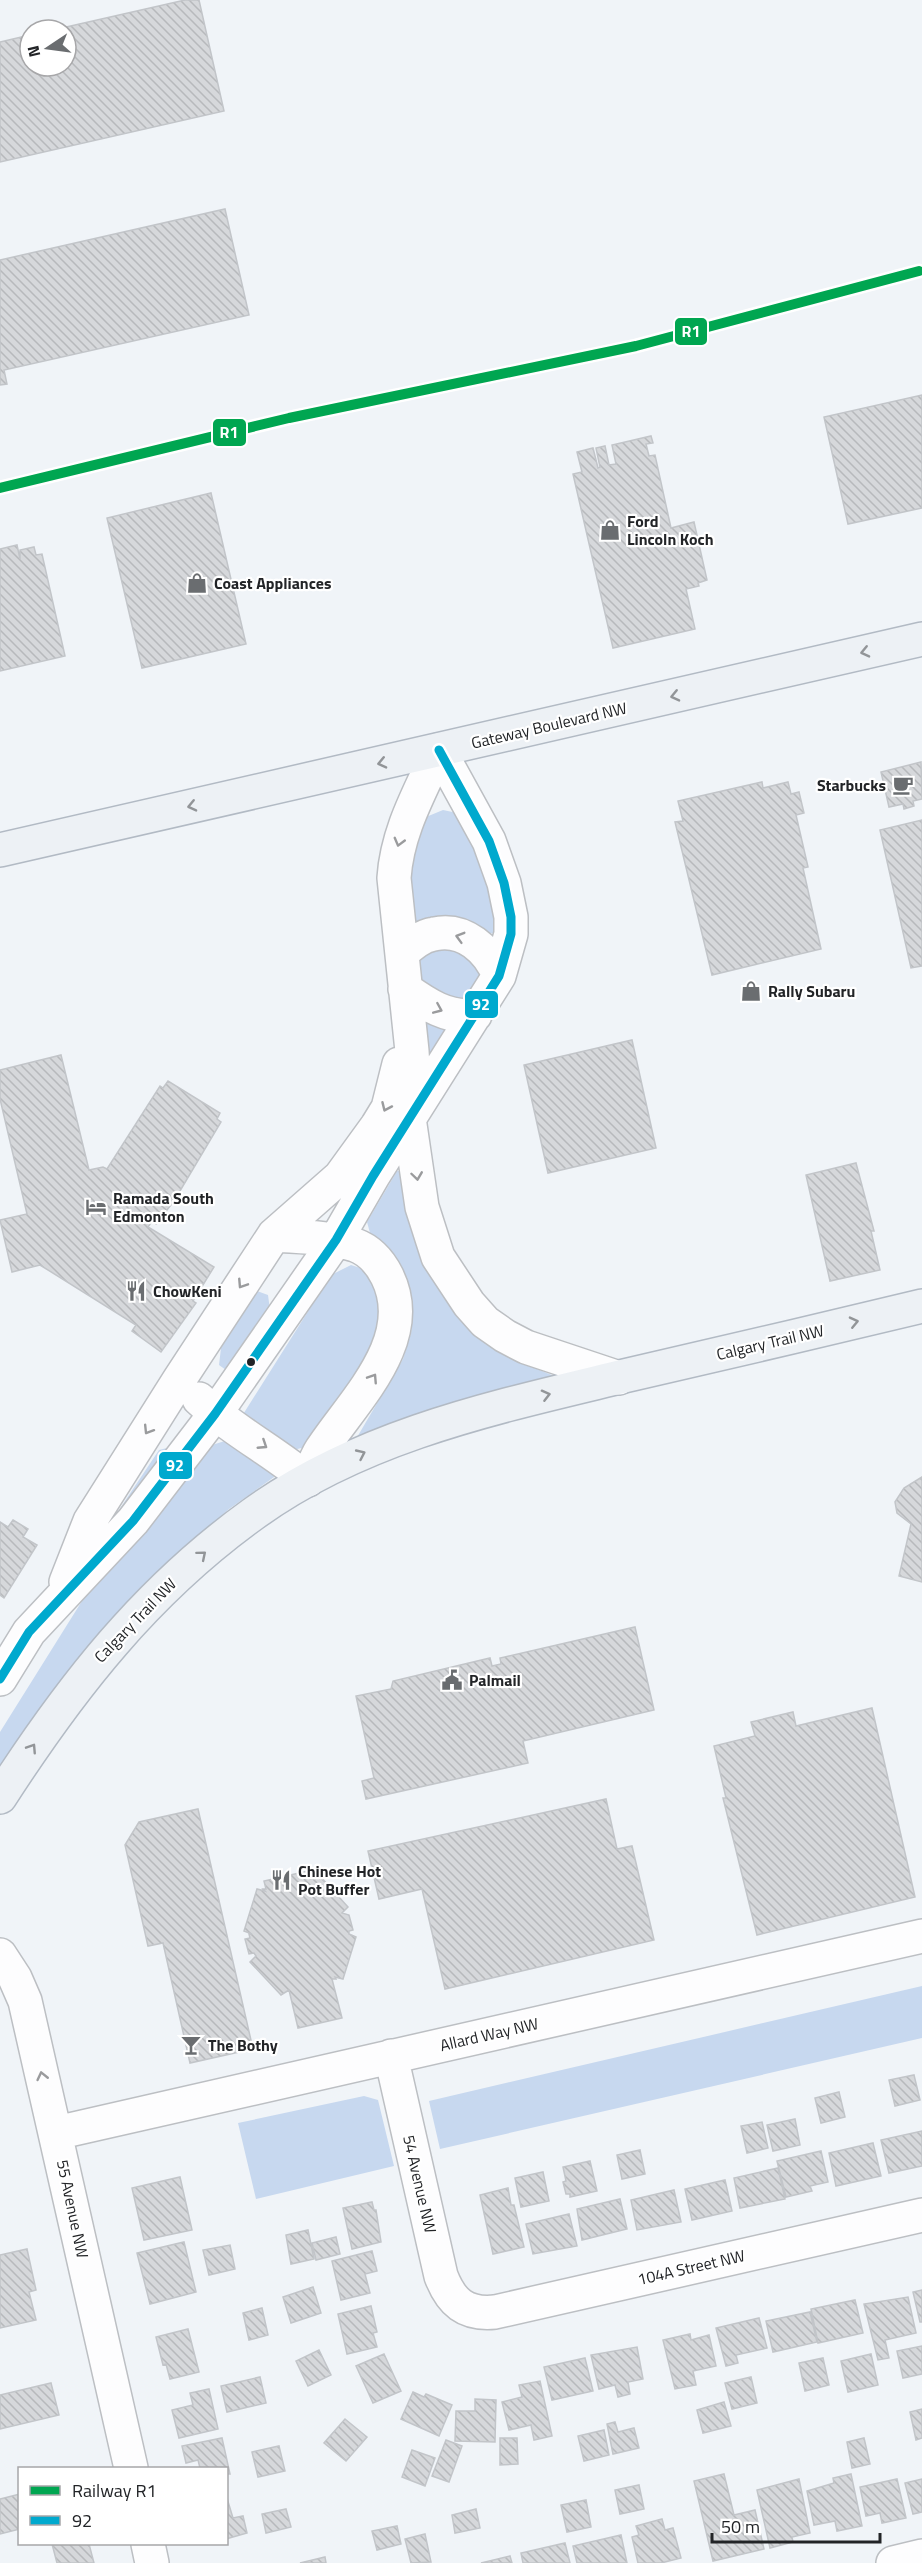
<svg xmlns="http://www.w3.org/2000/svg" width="922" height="2563" font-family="'Titillium Web',sans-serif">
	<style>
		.green { fill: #c7d8ef }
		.building { fill: url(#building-back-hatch); stroke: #c2c5c9; stroke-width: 1.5 }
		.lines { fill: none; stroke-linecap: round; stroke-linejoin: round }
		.minor-casing { stroke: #bcbfc3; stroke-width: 36 }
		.major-casing { stroke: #b2bac4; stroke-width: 36 }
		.minor { stroke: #fdfdfe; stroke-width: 33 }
		.major { stroke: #edf1f5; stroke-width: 33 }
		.bus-1-casing { stroke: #fff; stroke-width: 14 }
		.bus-1 { stroke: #00a9ce; stroke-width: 9 }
		.rail-1-casing { stroke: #fff; stroke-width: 15 }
		.rail-1 { stroke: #00a651; stroke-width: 10 }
		.oneway { stroke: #929598 }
		.oneway2 { stroke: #9a9b9d }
		.bus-dot { fill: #222427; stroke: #fff; stroke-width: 2 }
		.labels { text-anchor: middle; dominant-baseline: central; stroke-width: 4.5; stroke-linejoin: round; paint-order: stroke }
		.poi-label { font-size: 16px; font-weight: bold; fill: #222427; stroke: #fff; text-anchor: start }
		.street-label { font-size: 16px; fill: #222427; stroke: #fff }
		.line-badge { stroke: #fff; stroke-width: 2 }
		.badge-label { font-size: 16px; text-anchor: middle; font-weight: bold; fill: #fff }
	</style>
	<defs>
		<pattern id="building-back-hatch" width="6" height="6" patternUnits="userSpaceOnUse" patternTransform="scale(1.5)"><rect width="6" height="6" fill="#d6d8db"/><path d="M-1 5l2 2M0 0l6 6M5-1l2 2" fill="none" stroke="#b7b9bc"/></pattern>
	</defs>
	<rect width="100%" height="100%" fill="#f0f4f8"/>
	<path class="green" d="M443 810 462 814 476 828 498 934 409 924 408 860 426 817Z
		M442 947 481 960 483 990 455 1005 419 981C417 957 420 954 442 947Z
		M419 1016 451 1029 432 1071Z
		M397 1171H401L410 1205 530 1366 554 1376 356 1439 403 1359 411 1333 413 1315 412 1297 399 1263 370 1233 367 1222Z
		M351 1265 373 1272 385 1335 306 1447 293 1450 242 1416 331 1275Z
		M257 1291 268 1295 270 1310 226 1370 219 1365 221 1348Z
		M228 1440 277 1475 229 1509 185 1548 0 1781V1732L97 1577 212 1445Z
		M167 1448 170 1450 109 1525 159 1450Z
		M922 1986V2038L440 2149 429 2101Z
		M364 2096 378 2100 394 2166 256 2199 238 2123Z"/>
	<path class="building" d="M185 0H199L224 111 0 162V42L30 35V66H66V30H53Z
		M225 209 249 315 4 370 7 384 0 385V260Z
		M922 395V508L848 524 824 417Z
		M651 436 653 443 646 444 649 456 655 455 671 528 694 522 707 580 698 583 699 586 686 589 695 629 613 648 573 474 582 472 577 452 593 448 598 468 600 467 596 448 605 446 609 465 616 464 612 445Z
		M211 493 246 644 142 668 107 518Z
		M17 545 20 559V550L34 547 36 555 42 554 65 656 0 671V549Z
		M921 762 922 799 913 801 914 806 904 809 903 804 889 807 881 772Z
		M762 782 763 788 788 782 791 794 799 792 804 813 796 815 808 867 803 868 821 949 712 975 675 822 683 821 678 801Z
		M922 820V966L911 968 880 830Z
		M632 1040 656 1148 548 1173 524 1065Z
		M61 1055 89 1170 103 1167 107 1169 160 1086 163 1088 168 1081 220 1113 217 1119 221 1122 174 1201 156 1224 152 1221 148 1227 214 1267 193 1301 196 1303 161 1352 132 1331 136 1325 40 1265 12 1272 0 1220 27 1214 0 1099V1070Z
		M856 1163 874 1231H871L880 1270 830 1281 806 1175Z
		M922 1477V1582L899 1576 911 1524 897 1513 895 1502 904 1488Z
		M13 1520 28 1529 23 1537 37 1545 4 1598 0 1595V1522L8 1527Z
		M635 1627 654 1710 523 1741 528 1763 366 1799 362 1781 374 1778 356 1696 391 1689 393 1681 490 1658 492 1666 501 1664 500 1658Z
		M872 1708 915 1897 757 1935 723 1798H726L714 1746 755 1736 751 1722 793 1712 796 1726Z
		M606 1799 617 1849 632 1846 654 1940 445 1989 422 1889 379 1899 368 1851Z
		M198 1809 253 2049 190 2063 163 1943 148 1946 125 1845 139 1822Z
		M308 1871 310 1879 318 1874 348 1907 342 1913 349 1915 353 1930 349 1931V1934L356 1937 343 1979 335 1977 336 1979H332L342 2018 298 2028 289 1990 281 1995 250 1962 256 1956 254 1953 249 1954 245 1939 250 1938 249 1934H252L244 1931 257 1889 265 1891 263 1889H266L264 1881Z
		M914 2075 920 2100 895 2106 889 2080Z
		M839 2092 845 2117 821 2123 815 2098Z
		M795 2119 800 2145 773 2151 767 2125Z
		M762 2122 768 2148 747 2153 741 2126Z
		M922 2131V2166L889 2173 881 2140Z
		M873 2143 881 2176 836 2186 829 2153Z
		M640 2150 645 2174 622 2179 617 2155Z
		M821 2151 828 2182 810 2186 812 2191 786 2197 777 2161Z
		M590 2161 597 2191 570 2197V2194H566L563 2182 566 2181 563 2167Z
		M778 2168 785 2199 740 2208 734 2178Z
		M543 2172 549 2201 521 2207 515 2178Z
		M180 2177 192 2230 144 2240 132 2188Z
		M725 2180 732 2211 692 2220 685 2189Z
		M508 2188 511 2205H514L524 2247 493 2254 480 2195Z
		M674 2190 681 2222 637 2230 631 2200Z
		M620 2199 627 2229 582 2240 577 2209Z
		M372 2202 374 2210H376L381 2242 352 2249 343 2208Z
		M569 2214 577 2246 533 2254 526 2224Z
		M308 2230 314 2259 291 2264 286 2235Z
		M336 2237 340 2254 316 2260 312 2243Z
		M184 2242 196 2292 150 2304 137 2253Z
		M230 2245 235 2269 209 2275 203 2250Z
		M27 2249 36 2290 29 2292 36 2320 0 2328V2255Z
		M372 2251 377 2271 365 2274 370 2293 341 2300 332 2261Z
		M313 2287 321 2313 291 2323 283 2297Z
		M922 2290V2322H920L913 2292Z
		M908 2297 916 2333 885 2340 889 2358 878 2360 864 2304Z
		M855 2300 863 2333 818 2343 811 2309Z
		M371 2306 377 2332 373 2333 377 2347 347 2354 338 2314Z
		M262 2308 268 2335 249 2340 243 2313Z
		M810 2312 817 2342 773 2352 766 2321Z
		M759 2318 767 2348 736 2355 738 2363 726 2366 716 2328Z
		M188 2329 199 2372 170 2379 166 2364 163 2365 156 2337Z
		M690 2334 691 2340 709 2335 716 2366 693 2371 696 2385 675 2389 663 2340Z
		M922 2346V2374L903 2378 897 2351Z
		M637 2347 643 2379 628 2382 630 2394 618 2397 615 2385 599 2389 591 2355Z
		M319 2350 331 2375 308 2386 296 2361Z
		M384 2354 401 2391 373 2403 356 2366Z
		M871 2354 878 2385 848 2392 841 2361Z
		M585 2358 593 2391 552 2400 544 2367Z
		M823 2358 829 2385 805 2391 799 2363Z
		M260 2377 266 2403 227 2412 221 2386Z
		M751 2377 757 2403 732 2409 725 2383Z
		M540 2381 552 2436 534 2440 531 2425 509 2430 502 2402 522 2397 519 2385Z
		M51 2383 59 2415 0 2429V2395Z
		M209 2389 218 2429 179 2438 172 2410 193 2405 190 2393Z
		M413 2392 424 2397 426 2394 452 2405 439 2436 401 2419Z
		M475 2399 496 2400 495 2442 455 2441 456 2411H475Z
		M724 2402 731 2426 703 2433 697 2410Z
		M922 2409V2438L916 2440 910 2412Z
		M345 2419 367 2437 346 2461 324 2443Z
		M615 2422 618 2432 634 2428 639 2448 613 2454 607 2424Z
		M604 2430 609 2455 584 2461 578 2436Z
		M222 2438 230 2474H226V2468H200L198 2460 186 2463 182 2446Z
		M500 2438H517L518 2464 500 2465Z
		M864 2438 870 2464 852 2468 847 2442Z
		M446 2440 462 2446 449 2482 432 2476Z
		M279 2446 285 2471 258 2477 252 2452Z
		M412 2450 435 2458 425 2486 402 2477Z
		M724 2474 734 2515 755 2510 764 2549 713 2561 694 2481Z
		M851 2474 862 2526 837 2531 835 2521 814 2525 807 2491 834 2483 833 2478Z
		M799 2479 810 2533 792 2537 793 2542 770 2548 757 2490Z
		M897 2479 906 2518 882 2523 880 2513 866 2516 860 2487Z
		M922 2479V2512L913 2514 905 2483Z
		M639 2485 644 2509 620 2514 615 2490Z
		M20 2494V2529L0 2534V2499Z
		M226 2495 233 2518 243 2516 247 2533 226 2539Z
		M586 2500 591 2527 567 2532 561 2505Z
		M286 2509 291 2527 266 2533 262 2514Z
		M476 2509 480 2528 455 2533 452 2515Z
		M662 2519 665 2530 673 2528 681 2558 661 2563H638L632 2537 639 2535 636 2526Z
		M397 2526 401 2544 377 2550 372 2531Z
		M425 2534 431 2562 411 2563 405 2539Z
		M621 2535 627 2563H577L573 2546Z
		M565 2543 570 2563H523L521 2553Z
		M52 2544H89L94 2563H57Z
		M510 2556 512 2563H481Z
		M325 2557 326 2563H300Z"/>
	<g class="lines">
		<g class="minor-casing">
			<path id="minor" d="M439 750C420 792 397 831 394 878L412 1051 414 1082 409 1118 422 1207 438 1257 469 1304 485 1322 505 1336 526 1347 619 1378
				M402 953C411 945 421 936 434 934 464 927 489 950 499 976
				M405 989C426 1004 448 1019 475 1015
				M199 1399C232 1430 273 1451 308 1480 312 1470 315 1459 321 1450 353 1401 419 1340 387 1276 380 1262 371 1251 355 1245 329 1237 301 1237 274 1235
				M66 1582 90 1521 179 1380 274 1235 340 1177 377 1126 388 1108 399 1064
				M0 1679 29 1632 133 1521 215 1414 336 1240 373 1176 499 976 511 934V917L504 883 489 841 439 750
				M0 1955 15 1978 25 2001 131 2468
				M391 2056 441 2276C451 2302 465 2315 495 2312L922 2215
				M56 2133 922 1936
				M148 2544 152 2563
				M893 2563 922 2556"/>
		</g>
		<g class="major-casing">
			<path id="major" d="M0 850 922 639
				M0 1797C71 1687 146 1591 253 1514 362 1435 496 1407 624 1376 723 1353 823 1330 922 1306"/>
		</g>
		<use href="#minor" class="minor"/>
		<use href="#major" class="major"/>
		<g class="bus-1-casing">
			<path id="bus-1" d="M0 1679 29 1632 133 1521 215 1414 336 1240 373 1176 499 976 511 934V917L504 883 489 841 439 750"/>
		</g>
		<use href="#bus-1" class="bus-1"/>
		<g class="rail-1-casing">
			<path id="rail-1" d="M0 488 289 418 636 346 919 271"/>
		</g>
		<use href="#rail-1" class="rail-1"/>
	</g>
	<defs><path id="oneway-chevron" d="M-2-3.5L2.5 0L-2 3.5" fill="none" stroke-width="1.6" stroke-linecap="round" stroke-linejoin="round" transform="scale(1.5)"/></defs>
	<g class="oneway">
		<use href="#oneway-chevron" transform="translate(865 652) rotate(167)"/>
		<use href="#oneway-chevron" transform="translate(675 696) rotate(167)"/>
		<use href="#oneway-chevron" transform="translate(382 763) rotate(167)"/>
		<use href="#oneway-chevron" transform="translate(192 806) rotate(167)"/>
		<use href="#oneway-chevron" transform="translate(854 1322) rotate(-13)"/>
		<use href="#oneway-chevron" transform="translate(546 1395) rotate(-14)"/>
		<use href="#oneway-chevron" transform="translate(361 1454) rotate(-25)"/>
		<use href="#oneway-chevron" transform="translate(202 1555) rotate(-40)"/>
		<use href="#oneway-chevron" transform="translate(32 1748) rotate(-57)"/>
	</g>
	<g class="oneway2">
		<use href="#oneway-chevron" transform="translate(399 842) rotate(105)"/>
		<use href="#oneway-chevron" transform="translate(460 937) rotate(-164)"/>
		<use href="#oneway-chevron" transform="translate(438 1009) rotate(23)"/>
		<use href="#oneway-chevron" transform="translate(386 1107) rotate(114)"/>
		<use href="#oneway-chevron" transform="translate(417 1176) rotate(82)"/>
		<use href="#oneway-chevron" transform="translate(242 1284) rotate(123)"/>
		<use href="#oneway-chevron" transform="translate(373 1378) rotate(-57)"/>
		<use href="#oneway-chevron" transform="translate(148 1430) rotate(122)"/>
		<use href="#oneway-chevron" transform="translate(263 1445) rotate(33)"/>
		<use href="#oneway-chevron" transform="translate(42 2076) rotate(-103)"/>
	</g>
	<defs>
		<g id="shop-bare" transform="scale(1.62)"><path d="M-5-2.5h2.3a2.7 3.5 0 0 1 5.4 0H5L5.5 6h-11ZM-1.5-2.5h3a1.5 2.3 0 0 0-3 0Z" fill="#6a6d70" stroke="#fff" stroke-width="2.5" paint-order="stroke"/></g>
		<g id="cafe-bare" transform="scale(1.62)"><path d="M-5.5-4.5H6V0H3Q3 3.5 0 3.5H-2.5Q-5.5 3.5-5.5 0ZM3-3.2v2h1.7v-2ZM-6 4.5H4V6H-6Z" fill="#6a6d70" stroke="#fff" stroke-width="2.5" paint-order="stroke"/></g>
		<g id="hotel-bare" transform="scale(1.62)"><path d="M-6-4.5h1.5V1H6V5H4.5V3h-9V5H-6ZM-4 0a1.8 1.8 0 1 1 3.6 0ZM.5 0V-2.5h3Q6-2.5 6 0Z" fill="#6a6d70" stroke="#fff" stroke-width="2.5" paint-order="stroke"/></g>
		<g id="restaurant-bare" transform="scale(1.62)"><path d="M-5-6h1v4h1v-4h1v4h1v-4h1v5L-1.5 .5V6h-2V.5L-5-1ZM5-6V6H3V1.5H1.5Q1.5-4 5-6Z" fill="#6a6d70" stroke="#fff" stroke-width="2.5" paint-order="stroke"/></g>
		<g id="civic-bare" transform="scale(1.62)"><path d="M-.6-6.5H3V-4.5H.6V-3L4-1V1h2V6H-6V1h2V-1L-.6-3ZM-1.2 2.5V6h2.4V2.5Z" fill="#6a6d70" stroke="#fff" stroke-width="2.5" paint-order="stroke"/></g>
		<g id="bar-bare" transform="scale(1.62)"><path d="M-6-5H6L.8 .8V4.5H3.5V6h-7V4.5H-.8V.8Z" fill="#6a6d70" stroke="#fff" stroke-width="2.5" paint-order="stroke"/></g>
	</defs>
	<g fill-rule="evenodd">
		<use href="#shop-bare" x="610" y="530"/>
		<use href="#shop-bare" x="197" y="583"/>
		<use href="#cafe-bare" x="903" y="785"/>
		<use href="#shop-bare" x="751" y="991"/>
		<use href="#hotel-bare" x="96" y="1207"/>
		<use href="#restaurant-bare" x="136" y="1291"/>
		<use href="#civic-bare" x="452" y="1680"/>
		<use href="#restaurant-bare" x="281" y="1880"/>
		<use href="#bar-bare" x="191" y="2045"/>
	</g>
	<circle class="bus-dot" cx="251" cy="1362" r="5"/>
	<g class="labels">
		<g class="poi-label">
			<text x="627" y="521">Ford<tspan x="627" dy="18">Lincoln Koch</tspan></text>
			<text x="214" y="583">Coast Appliances</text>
			<text x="886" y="785" text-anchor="end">Starbucks</text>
			<text x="768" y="991">Rally Subaru</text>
			<text x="113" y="1198">Ramada South<tspan x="113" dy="18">Edmonton</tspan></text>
			<text x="153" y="1291">ChowKeni</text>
			<text x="469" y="1680">Palmail</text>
			<text x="298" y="1871">Chinese Hot<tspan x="298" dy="18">Pot Buffer</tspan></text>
			<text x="208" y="2045">The Bothy</text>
		</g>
		<g class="street-label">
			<text transform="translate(549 725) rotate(-13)">Gateway Boulevard NW</text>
			<text transform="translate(770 1342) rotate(-13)">Calgary Trail NW</text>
			<text transform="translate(135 1620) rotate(-46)">Calgary Trail NW</text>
			<text transform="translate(489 2034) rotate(-13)">Allard Way NW</text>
			<text transform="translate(420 2184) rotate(77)">54 Avenue NW</text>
			<text transform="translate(73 2209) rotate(78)">55 Avenue NW</text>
			<text transform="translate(691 2267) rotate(-13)">104A Street NW</text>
		</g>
	</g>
	<g class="line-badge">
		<rect x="674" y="317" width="34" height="29" rx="6" fill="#00a651"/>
		<rect x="212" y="418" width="35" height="29" rx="6" fill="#00a651"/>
		<rect x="464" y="990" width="35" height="29" rx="6" fill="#00a9ce"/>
		<rect x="158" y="1451" width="35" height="29" rx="6" fill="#00a9ce"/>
	</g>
	<g class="badge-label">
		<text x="691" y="337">R1</text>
		<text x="229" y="438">R1</text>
		<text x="481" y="1010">92</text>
		<text x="175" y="1471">92</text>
	</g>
	<rect x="18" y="2467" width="210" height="78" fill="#ffffff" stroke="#a7a7a9" stroke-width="1.5"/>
	<rect x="30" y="2486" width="30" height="9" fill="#00a651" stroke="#a7a7a9" stroke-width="1.5"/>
	<text x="72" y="2497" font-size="18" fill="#222427">Railway R1</text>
	<rect x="30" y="2516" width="30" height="9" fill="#00a9ce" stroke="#a7a7a9" stroke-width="1.5"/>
	<text x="72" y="2527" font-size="18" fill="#222427">92</text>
	<g transform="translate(48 48) rotate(257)"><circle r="28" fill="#ffffff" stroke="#a7a7a9" stroke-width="1.5"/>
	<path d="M0-4.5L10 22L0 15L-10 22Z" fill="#6a6d70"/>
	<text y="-9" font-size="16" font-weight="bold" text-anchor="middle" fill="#222427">N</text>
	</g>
	<path d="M712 2533v9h168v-9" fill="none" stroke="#222427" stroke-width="3"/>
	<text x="721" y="2533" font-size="18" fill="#222427" stroke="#ffffff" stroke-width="4.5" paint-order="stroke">50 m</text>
</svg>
